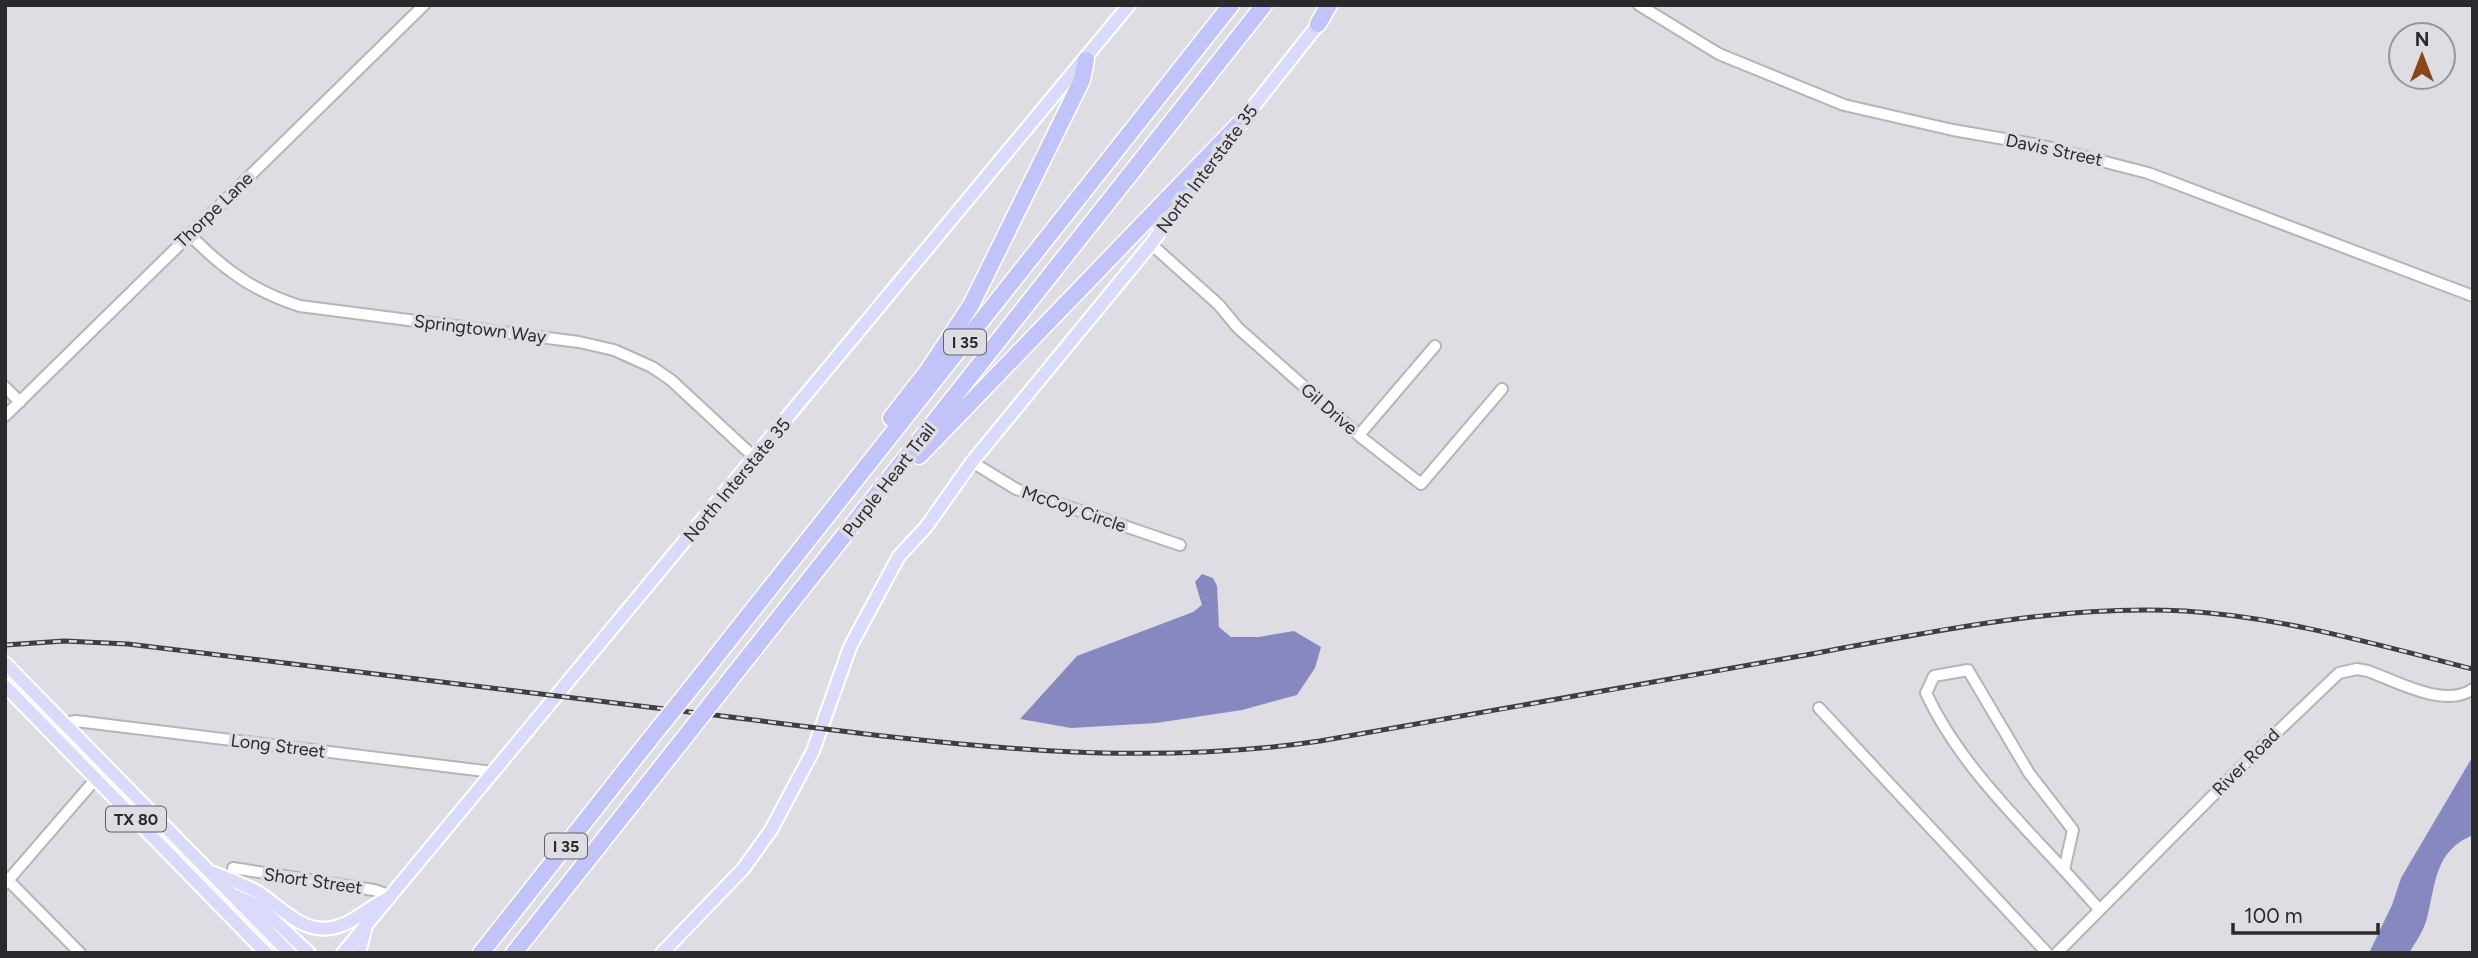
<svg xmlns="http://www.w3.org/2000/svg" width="2478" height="958" font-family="Figtree,sans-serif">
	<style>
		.water { fill: #8888c0 }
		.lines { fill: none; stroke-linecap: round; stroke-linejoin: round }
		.minor-casing { stroke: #b4b4b9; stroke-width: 14 }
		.major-casing { stroke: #fff; stroke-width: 16 }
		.highway-casing { stroke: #fff; stroke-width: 19 }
		.minor { stroke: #fff; stroke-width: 10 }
		.major { stroke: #dadbfb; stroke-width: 12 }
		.highway { stroke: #c2c3f9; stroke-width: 16 }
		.rail-casing { stroke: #3f3f41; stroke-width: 5 }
		.rail { stroke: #dddde3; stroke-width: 2.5; stroke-dasharray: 8; stroke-linecap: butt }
		.highway-bridge-casing { stroke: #fff; stroke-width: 19; stroke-linecap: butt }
		.highway-bridge { stroke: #c2c3f9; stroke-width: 16 }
		.labels { text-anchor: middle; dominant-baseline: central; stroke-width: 7; stroke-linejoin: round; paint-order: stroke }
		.shield { fill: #dddde3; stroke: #606063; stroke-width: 2 }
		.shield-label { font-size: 16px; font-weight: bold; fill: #2a2a2c }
		.street-label { font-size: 18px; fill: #2a2a2c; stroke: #dddde3 }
	</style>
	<rect width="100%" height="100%" fill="#dddde3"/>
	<path class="water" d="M1202 574 1213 578 1217 586 1219 627 1231 637H1259L1294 631 1321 647 1315 668 1297 695 1242 710 1156 723 1071 728 1020 719 1077 656 1193 612 1202 605 1195 582Z
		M2473 756V835C2434 851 2436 884 2427 918 2424 930 2416 942 2409 953H2369L2392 905 2401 878Z"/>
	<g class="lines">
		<g class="minor-casing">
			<path id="minor" d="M1639 5 1719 54 1844 105 1953 130 2039 145 2148 173 2473 296
				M189 234C222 268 254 292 300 306L579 342 614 350 652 367 671 380 755 458
				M1151 244 1219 305 1238 328 1362 438 1421 484 1502 389
				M5 387 20 402
				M5 416 424 5
				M1359 435 1435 346
				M972 462 1016 489 1180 545
				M1968 670 2029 773 2073 830 2064 870C2014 816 1957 760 1926 693L1934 676Z
				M1819 708 2047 953
				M64 723 76 721 493 772
				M233 868 374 890 392 896
				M2064 870 2099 909
				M5 877 80 953
				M5 884 106 767
				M2057 953 2253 755 2339 673 2357 669 2368 671C2396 681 2445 709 2473 689"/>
		</g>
		<g class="major-casing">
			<path id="major" d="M1238 126 1324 17
				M5 663 289 953
				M5 686 266 953
				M214 873C229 879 245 885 259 893 285 910 307 939 342 925 359 919 371 905 389 898
				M236 896 260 907 309 953
				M343 953 1129 5
				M359 953 365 930
				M662 953 743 869 771 830 813 751 850 647 899 556 926 527 972 462 1151 244 1215 158"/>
		</g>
		<g class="highway-casing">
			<path id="highway" d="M1318 24 1329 5
				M891 418 929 369 971 305 1082 80 1086 60
				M919 456 1243 120
				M699 678 1231 5
				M729 681 1264 5
				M481 953 650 739
				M514 953 681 742"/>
		</g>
		<use href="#minor" class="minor"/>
		<use href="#major" class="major"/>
		<use href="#highway" class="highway"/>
		<g class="rail-casing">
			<path id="rail" d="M5 645 64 641 128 644C323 668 519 691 714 715 916 740 1117 771 1320 741 1480 713 1640 685 1800 656 1927 633 2055 604 2185 611 2283 617 2378 645 2473 669"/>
		</g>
		<use href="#rail" class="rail"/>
		<g class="highway-bridge-casing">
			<path id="highway-bridge" d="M650 739 699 678
				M681 742 729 681"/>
		</g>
		<use href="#highway-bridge" class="highway-bridge"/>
	</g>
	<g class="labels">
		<g class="shield">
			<rect x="944" y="329.5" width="42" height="25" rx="5"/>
			<rect x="106" y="806.5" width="60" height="25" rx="5"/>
			<rect x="545" y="833.5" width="42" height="25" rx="5"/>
		</g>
		<g class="shield-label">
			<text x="965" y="342">I 35</text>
			<text x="136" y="819">TX 80</text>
			<text x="566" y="846">I 35</text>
		</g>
		<g class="street-label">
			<text transform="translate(2054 150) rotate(12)">Davis Street</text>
			<text transform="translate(1207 169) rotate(-53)">North Interstate 35</text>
			<text transform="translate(214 210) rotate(-44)">Thorpe Lane</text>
			<text transform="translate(480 329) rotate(7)">Springtown Way</text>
			<text transform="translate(1329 409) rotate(41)">Gil Drive</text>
			<text transform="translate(737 480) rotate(-50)">North Interstate 35</text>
			<text transform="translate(889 480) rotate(-52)">Purple Heart Trail</text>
			<text transform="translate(1074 509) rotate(19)">McCoy Circle</text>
			<text transform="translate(278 746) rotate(7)">Long Street</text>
			<text transform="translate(2246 762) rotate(-45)">River Road</text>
			<text transform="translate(313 881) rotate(8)">Short Street</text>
		</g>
	</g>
	<rect width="2478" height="958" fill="none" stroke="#2a2a2c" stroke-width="14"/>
	<g transform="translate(2422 56)"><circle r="33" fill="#dddde3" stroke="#95959a" stroke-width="2"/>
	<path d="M0-5L12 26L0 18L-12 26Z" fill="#884516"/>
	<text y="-10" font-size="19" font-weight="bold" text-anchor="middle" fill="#2a2a2c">N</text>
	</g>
	<path d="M2233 923v10h145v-10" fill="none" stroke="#2a2a2c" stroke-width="3.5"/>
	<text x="2244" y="923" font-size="21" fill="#2a2a2c" stroke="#dddde3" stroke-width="5" paint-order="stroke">100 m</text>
</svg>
